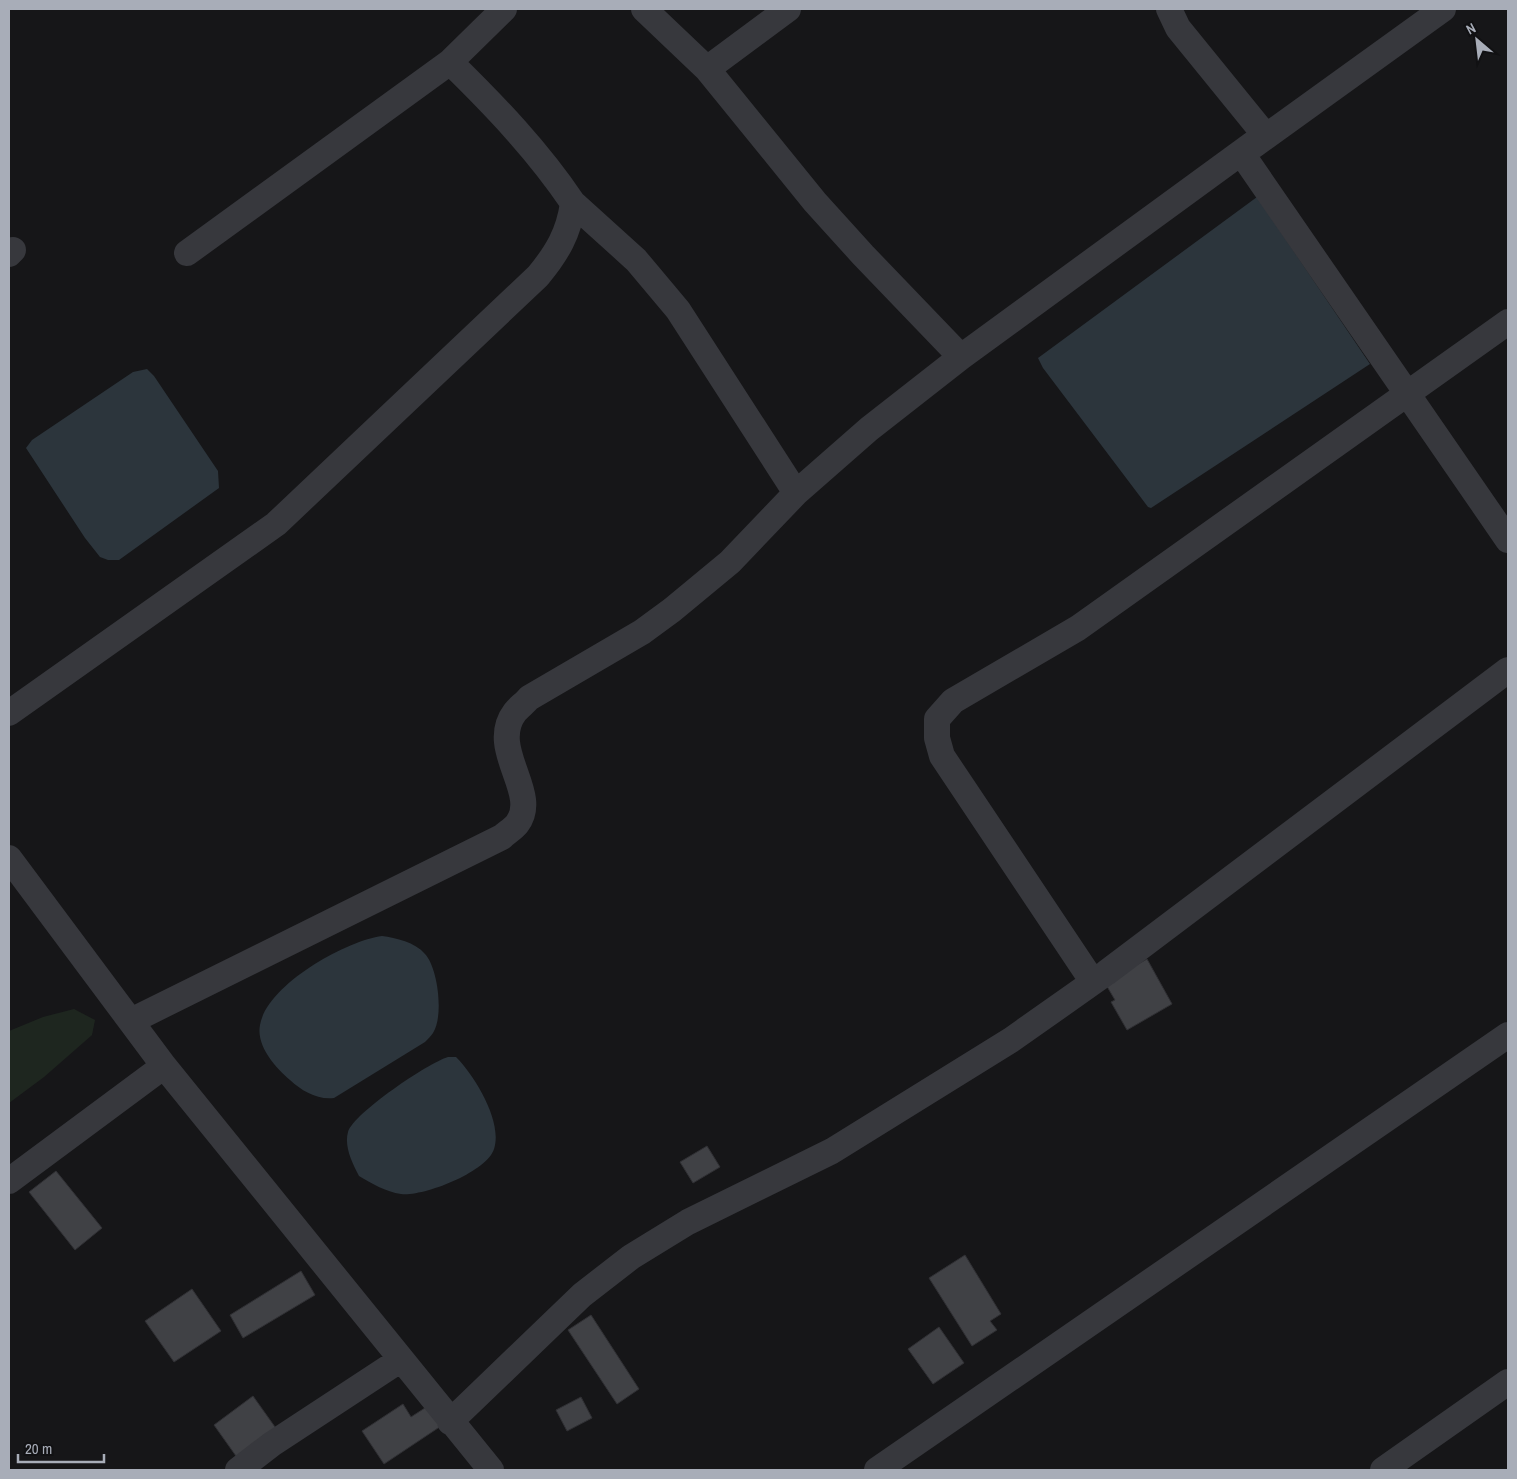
<svg xmlns="http://www.w3.org/2000/svg" width="1517" height="1479" font-family="'Archivo Narrow',sans-serif">
	<style>
		.green { fill: #1e261f }
		.water { fill: #2c353c }
		.building { fill: #404145; stroke: #303034 }
		.lines { fill: none; stroke-linecap: round; stroke-linejoin: round }
		.minor { stroke: #37383d; stroke-width: 26 }
	</style>
	<rect width="100%" height="100%" fill="#161618"/>
	<path class="green" d="M74 1009 95 1020 92 1035 44 1077 9 1103V1031L43 1017Z"/>
	<path class="water" d="M1257 197 1370 364 1151 508 1148 507 1043 368 1038 358Z
		M147 369 154 376 218 471 219 488 119 560H108L100 557 85 538 26 448 32 440 133 372Z
		M382 936C396 938 415 942 425 954 438 968 444 1016 433 1033 431 1036 428 1039 425 1042L334 1098C317 1100 302 1091 290 1080 275 1067 256 1046 260 1025 267 985 345 941 382 936Z
		M448 1057H456C475 1076 503 1122 494 1149 487 1172 423 1197 401 1194 386 1192 371 1183 359 1176 352 1163 344 1146 348 1132 354 1113 428 1063 448 1057Z"/>
	<path class="building" d="M1147 959 1172 1004 1127 1030 1111 1002 1115 1000 1105 983Z
		M707 1146 720 1167 693 1183 680 1162Z
		M56 1171 102 1228 75 1250 29 1192Z
		M965 1255 1001 1314 990 1321 997 1330 972 1346 929 1278Z
		M301 1271 315 1295 243 1338 230 1315Z
		M192 1289 221 1331 174 1362 145 1321Z
		M591 1315 639 1389 617 1404 568 1330Z
		M939 1327 964 1363 933 1384 908 1349Z
		M253 1396 280 1434 241 1463 214 1425Z
		M581 1397 592 1418 567 1431 556 1410Z
		M403 1404 411 1417 428 1406 441 1426 384 1464 362 1431Z"/>
	<g class="lines">
		<path class="minor" d="M644 9 707 69 815 202 863 255 961 357
			M1169 9 1178 28 1265 135
			M707 69 788 9
			M1253 146 1443 9
			M1242 154 1508 540
			M573 203 636 260 678 310 796 493
			M187 253 450 62
			M9 254 13 250
			M9 713 276 524 538 276C557 253 569 233 573 203 538 151 495 106 450 62L504 9
			M9 858 164 1066 491 1470
			M1093 982 942 756 937 738V719L953 701 1078 628 1508 322
			M131 1021 502 837C506 833 513 829 517 824 541 793 487 749 515 712 519 707 525 703 529 698L642 632 672 610 730 562 796 493 869 429 961 357 1265 135 1242 154
			M9 1181 164 1066
			M450 1422 582 1295 631 1257 688 1222 832 1151 1011 1040 1106 973 1508 670
			M238 1470 272 1444 400 1360
			M877 1470 1508 1035
			M1383 1470 1508 1382"/>
	</g>
	<rect width="1517" height="1479" fill="none" stroke="#a8adb8" stroke-width="20"/>
	<g transform="translate(1477 40) rotate(332)" stroke="#111113" stroke-width="4" paint-order="stroke">
	<path d="M0-4L9 19L0 12L-9 19Z" fill="#a8adb8"/>
	<text y="-8" font-size="14" font-weight="bold" text-anchor="middle" fill="#a8adb8">N</text>
	</g>
	<path d="M18 1454v8h86v-8" fill="none" stroke="#a8adb8" stroke-width="2.5"/>
	<text x="25" y="1454" font-size="15" fill="#a8adb8" stroke="#111113" stroke-width="4" paint-order="stroke">20 m</text>
</svg>
